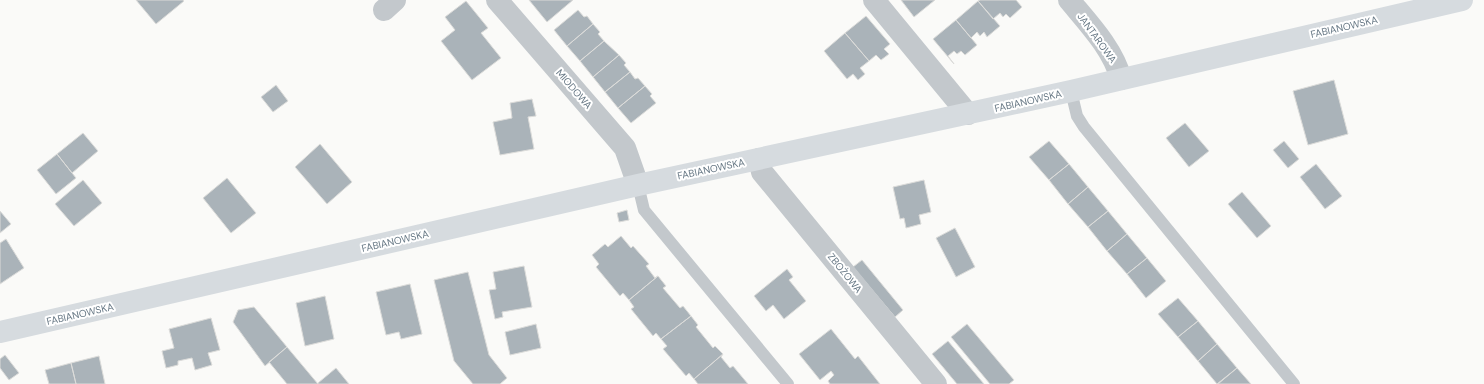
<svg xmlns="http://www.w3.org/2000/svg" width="1484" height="384" font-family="'DM Sans',sans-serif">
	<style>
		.building { fill: #aab3b9; stroke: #dcdcda }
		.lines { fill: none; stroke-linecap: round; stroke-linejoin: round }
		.lane { stroke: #c3c8cc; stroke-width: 12 }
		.street { stroke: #c3c8cc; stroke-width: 22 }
		.secondary { stroke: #d6dbdf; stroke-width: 22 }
		.labels { text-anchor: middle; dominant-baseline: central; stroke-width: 4; stroke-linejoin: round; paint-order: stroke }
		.street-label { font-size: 10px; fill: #657683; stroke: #fff }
	</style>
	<rect width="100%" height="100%" fill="#fafaf8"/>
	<path class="building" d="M136 0H183L184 1 156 24Z
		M529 0H573L547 22Z
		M901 0H935L914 17Z
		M980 0H1016L1022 7 1010 18 1006 14 1003 17 1000 13 993 19 978 1Z
		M466 1 488 28 481 33 501 58 472 80 441 41 455 30 445 17Z
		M978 1 1000 26 987 37 984 32 980 36 977 32 971 38 956 20Z
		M578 10 584 17 587 16 593 24 567 46 554 30Z
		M866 16 890 44 884 49 889 54 881 60 876 55 869 61 845 33Z
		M956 20 977 45 965 55 961 51 957 54 954 51 948 56 954 64 933 39Z
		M593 24 600 32 598 34 604 41 580 61 567 46Z
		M845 33 869 61 860 68 865 74 858 80 853 74 847 79 824 51Z
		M604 41 619 55 593 77 580 61Z
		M619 55 626 63 624 65 630 72 605 92 593 77Z
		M630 72 635 79 638 78 645 86 618 108 605 92Z
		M1334 80 1348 134 1308 145 1293 91Z
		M276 85 288 101 273 112 261 97Z
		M645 86 652 94 650 96 656 103 631 123 618 108Z
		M532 99 536 116 528 117 534 149 500 155 493 122 512 118 510 103Z
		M1185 123 1209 151 1189 167 1166 138Z
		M83 133 98 151 72 173 57 154Z
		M1049 141 1069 164 1049 180 1029 157Z
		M1284 141 1299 159 1288 168 1273 150Z
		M320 144 352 182 327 204 295 167Z
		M57 154 76 178 56 194 37 170Z
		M1069 164 1088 187 1068 204 1049 180Z
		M1316 164 1342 196 1325 209 1300 177Z
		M227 178 256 213 231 233 203 198Z
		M83 180 102 203 74 226 55 204Z
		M924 180 931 212 919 215 921 224 906 228 904 218 900 219 893 187Z
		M1088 187 1108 211 1088 227 1068 204Z
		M1242 192 1271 226 1257 238 1228 204Z
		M627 210 629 220 619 222 617 213Z
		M0 211 11 224 0 233Z
		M1108 211 1127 234 1107 251 1088 227Z
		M955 228 975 267 956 277 936 238Z
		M1127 234 1147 258 1127 274 1107 251Z
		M621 236 631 248 633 246 649 264 646 266 655 278 658 276 629 300 623 293 620 296 596 267 599 264 592 255 605 244 608 247Z
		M6 239 24 268 0 284V243Z
		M1147 258 1166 281 1146 298 1127 274Z
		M862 260 903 310 895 317 853 267Z
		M524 266 532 307 502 312 503 317 495 319 489 290 496 289 493 272Z
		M787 269 793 277 789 280 806 301 784 319 773 305 766 311 754 296Z
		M468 272 489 355 507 378 500 384H473L454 361 434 280Z
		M658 276 666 286 663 288 680 308 683 306 691 316 661 339 656 333 653 336 631 309 634 307 629 300Z
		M410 284 422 334 401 339 399 332 386 335 376 292Z
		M325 296 334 339 305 346 296 303Z
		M1178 298 1198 321 1178 337 1158 314Z
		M254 307 287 347 265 366 233 322 238 310Z
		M691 316 698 325 696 327 713 348 715 346 723 354 694 379 689 373 686 376 663 349 667 346 661 339Z
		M211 318 220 350 208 353 212 365 195 370 192 358 178 361V365L166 368 162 351 174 348 169 329Z
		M1198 321 1217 344 1198 361 1178 337Z
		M536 324 541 348 510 355 505 332Z
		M967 324 1014 380 1009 384H990L951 337Z
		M831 329 855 359 858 356 880 384H830L828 381 834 375 831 371 820 380 799 354Z
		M948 341 984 384H957L932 354Z
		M1217 344 1237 368 1217 384 1198 361Z
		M287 347 318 384H287L269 362Z
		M723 354 721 357 730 368 733 366 748 384H698L694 379Z
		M5 355 19 373 9 380 0 368V359Z
		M99 356 105 384H76L71 363Z
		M71 363 76 384H49L45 370Z
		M336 368 349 384H318V383Z
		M1237 368 1251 384H1218Z"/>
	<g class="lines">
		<path class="lane" d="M1071 91 1077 116 1084 127 1294 384
			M638 185 644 210 788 384"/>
		<path class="street" d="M497 0 625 148 638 185
			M874 0 968 114
			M1069 0C1089 24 1113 49 1121 79
			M384 10 395 0
			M759 159 762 172 936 384"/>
		<path class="secondary" d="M0 332 638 185 1071 91 1462 0"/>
	</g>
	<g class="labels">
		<g class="street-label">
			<text transform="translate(1344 27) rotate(-13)">FABIANOWSKA</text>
			<text transform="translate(1097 38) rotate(54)">JANTAROWA</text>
			<text transform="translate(574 89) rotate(49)">MIODOWA</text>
			<text transform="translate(1028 101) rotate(-13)">FABIANOWSKA</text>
			<text transform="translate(711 169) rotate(-12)">FABIANOWSKA</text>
			<text transform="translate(395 241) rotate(-13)">FABIANOWSKA</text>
			<text transform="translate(845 273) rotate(51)">ZBOŻOWA</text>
			<text transform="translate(80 314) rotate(-13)">FABIANOWSKA</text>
		</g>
	</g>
</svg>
